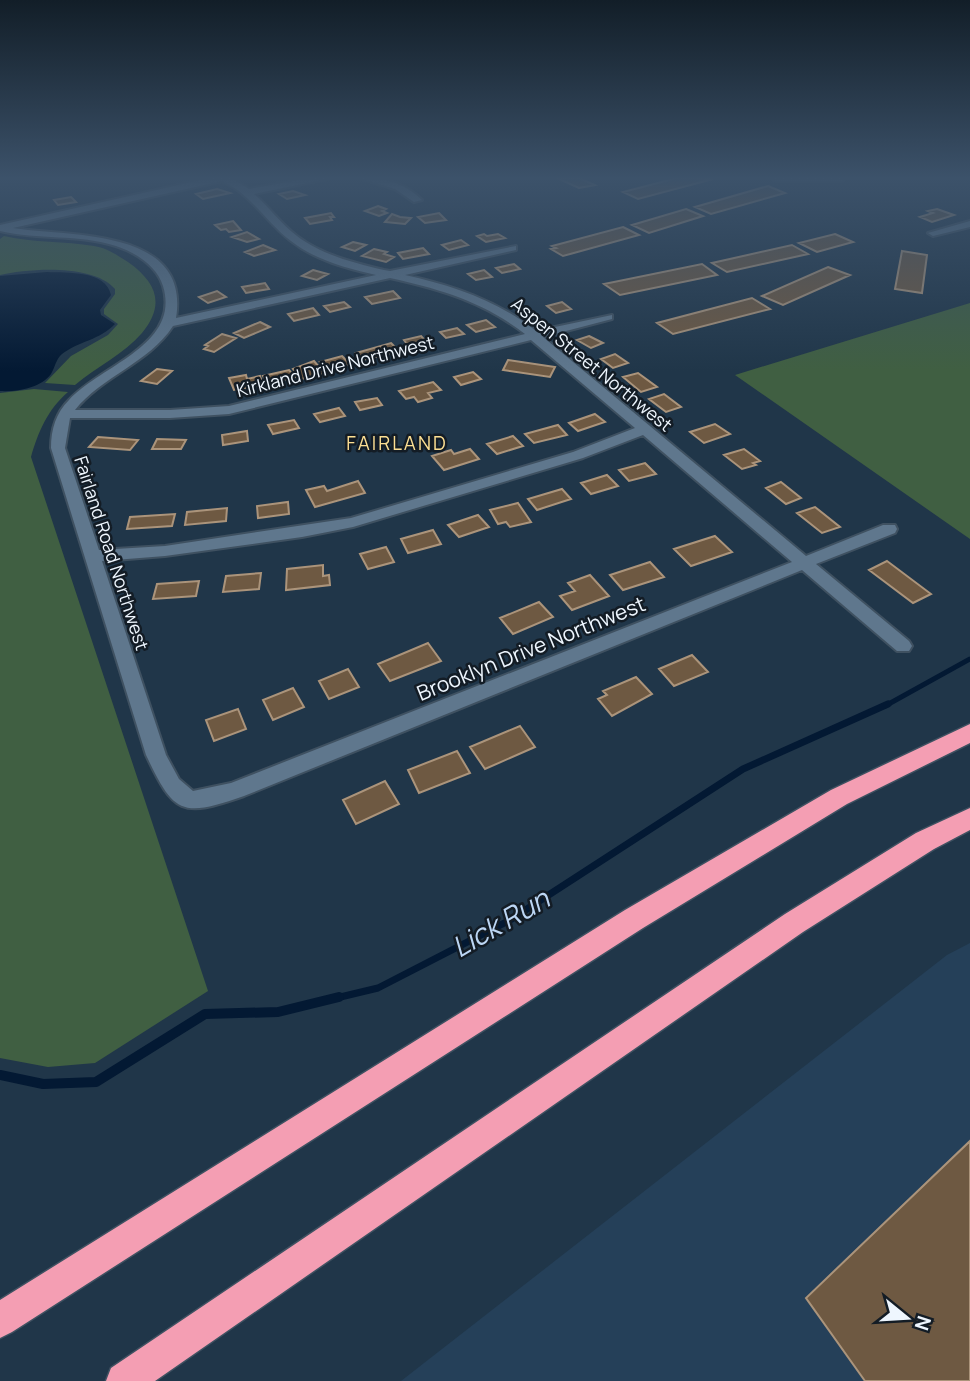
<svg xmlns="http://www.w3.org/2000/svg" width="970" height="1381" font-family="Manrope,sans-serif">
	<style>
		.built { fill: #254059 }
		.green { fill: #405f42 }
		.water { fill: #031933 }
		.lines { fill: none; stroke-linecap: round; stroke-linejoin: round }
		.stream-far2 { stroke: #031933; stroke-width: 5 }
		.stream-far1 { stroke: #031933; stroke-width: 7 }
		.stream { stroke: #031933; stroke-width: 10 }
		.building { fill: #6e5942; stroke: #ab947b; stroke-width: 2 }
		.minor-casing { stroke: #3f5161; stroke-width: 4 }
		.motorway-casing { stroke: #3f5161; stroke-width: 3 }
		.minor { fill: #5f778d; fill-rule: evenodd }
		.motorway { fill: #f49eb3; fill-rule: evenodd }
		.labels { text-anchor: middle; dominant-baseline: central; stroke-width: 5; stroke-linejoin: round; paint-order: stroke }
		.far-street-label { font-size: 18px; fill: #eef6fe; stroke: #131c25 }
		.far-neighbourhood-label { font-size: 19px; letter-spacing: 2px; fill: #fcdf93; stroke: #131c25 }
		.street-label { font-size: 21px; fill: #eef6fe; stroke: #131c25 }
		.near-water-label { font-size: 28px; font-style: italic; fill: #bcd6f4; stroke: #131c25 }
	</style>
	<rect width="100%" height="100%" fill="#203649"/>
	<path class="built" d="M970 943V1381H401L947 955Z"/>
	<path class="green" d="M4 236C34 243 64 241 94 246 107 248 117 255 128 262 156 282 166 304 142 333 124 354 96 367 75 385L45 383 71 356 108 335 118 324 104 314V309L115 294V289C94 264 30 268 0 275V239Z
		M970 303V539L735 375Z
		M34 389 68 392C48 409 38 432 31 457L208 991 95 1063 48 1067 0 1058V393Z"/>
	<path class="water" d="M47 272C67 273 106 270 111 295L100 310 101 315 115 324C100 340 79 341 62 354 56 359 55 367 51 374 41 388 17 392 0 391V276Z"/>
	<g class="lines">
		<path class="stream-far2" d="M885 706 970 659"/>
		<path class="stream-far1" d="M332 999 378 988 510 920 743 769 888 704"/>
		<path class="stream" d="M0 1075 43 1084 96 1082 205 1014 278 1012 339 997"/>
	</g>
	<path class="building" d="M557 178H579L595 185 579 188Z
		M677 178 713 179 638 199 623 192Z
		M768 186 785 193 711 214 695 207Z
		M217 189 230 193 203 199 196 194Z
		M293 191 305 195 287 199 279 194Z
		M71 197 76 202 58 205 54 200Z
		M378 206 386 209 382 211 387 213 379 216 365 211Z
		M686 209 703 216 649 233 632 225Z
		M937 209 954 215 932 222 920 217 933 213 928 211Z
		M331 213 334 217H330L332 220 310 224 305 218Z
		M439 213 446 220 425 223 418 217Z
		M392 214 400 217 411 218 405 224 385 222Z
		M233 221 241 230 229 232 226 229 221 230 215 225Z
		M623 227 639 235 563 256 551 249 556 248 552 246Z
		M247 232 259 239 247 242 232 237Z
		M484 234 487 236 498 234 505 238 486 242 477 236Z
		M835 234 853 242 817 252 799 243Z
		M461 240 468 245 449 250 442 245Z
		M353 242 366 245 355 251 342 247Z
		M263 245 275 250 254 256 245 252Z
		M792 245 808 254 727 272 712 263Z
		M423 248 429 254 403 259 398 253Z
		M374 249 387 252 384 254 394 257 386 262 362 256Z
		M902 251 927 255 922 293 895 289Z
		M514 264 520 269 502 273 496 268Z
		M702 264 717 275 620 295 604 284Z
		M828 267 850 275 783 305 762 296Z
		M313 270 328 274 317 280 302 276Z
		M484 270 492 277 476 280 468 274Z
		M265 283 269 289 246 293 242 287Z
		M217 291 226 297 208 303 199 297Z
		M393 291 400 298 372 304 365 297Z
		M752 298 770 309 673 334 657 323Z
		M344 302 350 307 330 312 324 306Z
		M562 302 571 309 556 313 547 306Z
		M313 308 319 315 294 321 288 314Z
		M486 320 495 327 476 332 467 325Z
		M260 322 270 327 244 338 234 333Z
		M457 328 464 334 446 338 440 332Z
		M222 334 236 338 214 352 204 349 208 346 205 345Z
		M421 336 429 345 411 349 404 340Z
		M589 336 603 343 591 348 577 340Z
		M391 343 399 351 363 360 356 353Z
		M615 354 628 363 613 368 601 359Z
		M342 356 350 364 327 370 320 362Z
		M508 360 555 367 550 377 503 370Z
		M314 361 324 373 301 379 293 369Z
		M157 369 172 371 157 384 141 381Z
		M289 370 295 377 268 384 263 376Z
		M473 372 481 379 461 385 454 377Z
		M638 373 657 387 641 392 623 377Z
		M246 375 247 379 260 376 263 385 234 390 229 378Z
		M433 382 441 390 428 393 432 398 418 402 414 397 406 399 399 391Z
		M664 394 681 407 666 412 649 399Z
		M377 398 382 405 360 410 355 402Z
		M339 408 345 416 320 422 314 414Z
		M595 414 605 422 578 431 569 423Z
		M294 420 299 428 273 434 268 425Z
		M715 424 730 434 704 443 690 432Z
		M558 425 567 435 534 443 525 434Z
		M247 431 248 441 223 445 222 435Z
		M513 436 523 446 497 454 487 444Z
		M98 437 138 440 130 450 89 447Z
		M157 439 186 440 181 449H152Z
		M470 449 479 459 444 470 432 456 451 450 454 454Z
		M744 449 760 461 753 463 756 465 742 469 724 455Z
		M645 463 656 474 629 481 619 470Z
		M607 475 618 486 591 494 581 483Z
		M358 481 365 493 315 507 306 490 324 486 327 491Z
		M781 482 801 498 786 504 766 488Z
		M562 489 571 499 537 510 528 499Z
		M288 502 289 514 258 518 257 506Z
		M518 503 531 522 510 527 506 522 498 524 490 510Z
		M815 507 840 527 822 533 797 513Z
		M227 508 226 521 185 525 187 512Z
		M175 514 172 526 127 529 130 517Z
		M478 515 489 527 459 537 448 525Z
		M433 530 441 544 408 553 401 539Z
		M715 536 732 552 691 566 674 549Z
		M386 547 394 562 368 569 360 554Z
		M887 561 931 594 913 603 869 570Z
		M650 562 664 577 623 590 610 575Z
		M323 565V576L329 575 330 585 286 590 287 569Z
		M261 573 259 589 223 592 226 576Z
		M590 575 609 596 572 610 560 596 575 591 568 583Z
		M199 581 196 596 153 599 157 584Z
		M539 602 553 617 513 634 500 618Z
		M428 643 441 661 390 681 378 664Z
		M692 655 708 672 674 686 659 669Z
		M348 669 359 687 329 699 319 681Z
		M636 677 652 694 612 716 598 699 607 695 603 691Z
		M293 688 304 707 273 720 263 700Z
		M238 709 246 729 214 741 206 720Z
		M520 726 535 747 485 769 470 747Z
		M457 751 470 773 419 793 408 770Z
		M385 781 399 804 356 824 343 800Z
		M970 1141V1381H865L806 1298Z"/>
	<g class="lines">
		<g class="minor-casing">
			<path id="minor" d="M210 178H231L249 189 311 178H331L254 194C269 207 281 224 297 236 322 255 354 263 384 270L390 271 516 246V250L405 275C454 286 496 300 536 331L612 315V319L543 337 806 556 883 525H895L897 529 895 533 816 564 909 641 912 646 909 651H897L802 570 244 796C181 818 174 814 146 755L51 448C51 429 56 413 69 400 101 365 181 345 163 286 157 266 135 252 116 246 79 234 38 240 0 231V225ZM222 181C251 194 266 222 291 241 315 260 346 268 376 275L176 318C191 227 68 237 13 228ZM390 278C440 289 484 302 525 334L229 406 170 410H75C102 376 149 363 173 326ZM531 340 635 428 573 452 351 518 165 546 99 550 65 448 70 418H170L229 414ZM643 435 792 562 231 783 193 791 179 779 166 755 102 561 165 556 302 537 353 527 583 458Z
				M359 178C383 178 404 182 422 200L414 202 395 189Z
				M772 178H846L842 181H776Z
				M970 221V227L933 236 928 233Z"/>
		</g>
		<g class="motorway-casing">
			<path id="motorway" d="M970 724V743L847 804 643 928 12 1332 0 1338V1300L625 910 831 790Z
				M970 808V830L934 849 803 932 155 1381H106L111 1368 785 914 916 833Z"/>
		</g>
		<use href="#minor" class="minor"/>
		<use href="#motorway" class="motorway"/>
	</g>
	<linearGradient id="sky" x2="0" y2="1"><stop stop-color="#121e28"/><stop offset="0.48" stop-color="#3c526a"/><stop offset="1" stop-color="#3c526a" stop-opacity="0"/></linearGradient>
	<rect width="970" height="371" fill="url(#sky)"/>
	<g class="labels">
		<g class="far-street-label">
			<text transform="translate(592 364) rotate(39)">Aspen Street Northwest</text>
			<text transform="translate(335 366) rotate(-14)">Kirkland Drive Northwest</text>
			<text transform="translate(112 553) rotate(72)">Fairland Road Northwest</text>
		</g>
		<g class="far-neighbourhood-label">
			<text x="397" y="443">FAIRLAND</text>
		</g>
		<g class="street-label">
			<text transform="translate(531 648) rotate(-22)">Brooklyn Drive Northwest</text>
		</g>
		<g class="near-water-label">
			<text transform="translate(500 922) rotate(-30)">Lick Run</text>
		</g>
	</g>
	<g transform="translate(907 1318) rotate(108)" stroke="#131c25" stroke-width="5" paint-order="stroke">
	<path d="M0-5L12 26L0 18L-12 26Z" fill="#eef6fe"/>
	<text y="-10" font-size="19" font-weight="bold" text-anchor="middle" fill="#eef6fe">N</text>
	</g>
</svg>
